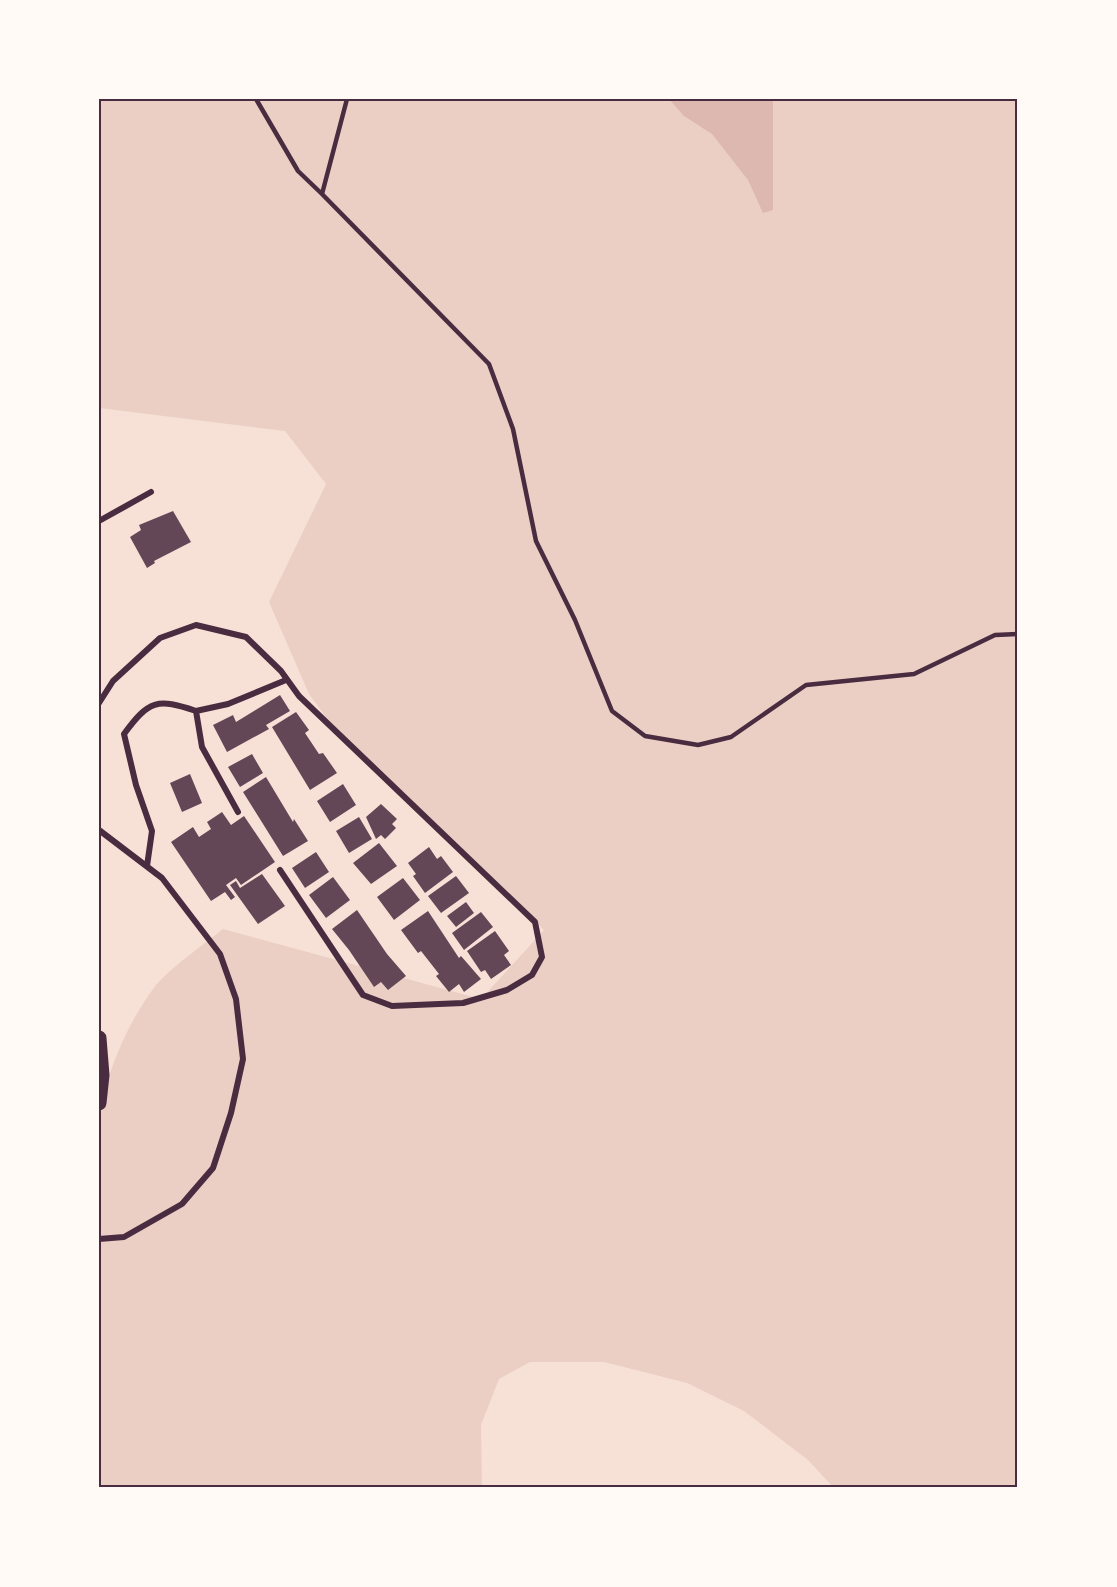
<svg xmlns="http://www.w3.org/2000/svg" width="1117" height="1587" font-family="Mulish,sans-serif">
	<style>
		.green { fill: #ebcfc5 }
		.water { fill: #dcb8b0 }
		.building { fill: #644757 }
		.lines { fill: none; stroke-linecap: round; stroke-linejoin: round }
		.service { stroke: #4a2c40; stroke-width: 4.5 }
		.minor { stroke: #4a2c40; stroke-width: 6 }
		.primary { stroke: #4a2c40; stroke-width: 15 }
		.neatline { fill: none; stroke: #4a2c40; stroke-width: 2 }
	</style>
	<rect width="100%" height="100%" fill="#f7e1d7"/>
	<path class="green" d="M99 99H1018V1488H834L808 1460 744 1411 687 1383 604 1362H530L499 1379 481 1425 482 1488H99V1116C107 1072 126 1026 153 989 167 970 203 945 223 929L481 999 544 930 328 720 309 694 269 602 326 484 285 431 99 408Z"/>
	<path class="water" d="M669 99H773V210L763 213 748 180 712 134 684 116Z"/>
	<path class="building" d="M173 511 191 542 154 561 155 563 147 568 130 537 141 530 139 525Z
		M280 695 290 711 266 725 269 729 227 752 213 725 233 715 236 722Z
		M296 712 309 730 305 733 319 754 323 753 337 773 310 790 272 727Z
		M252 754 263 773 240 787 228 767Z
		M190 774 202 803 182 812 170 783Z
		M266 777 293 822 294 819 308 841 283 856 243 792Z
		M343 784 356 805 330 822 317 801Z
		M381 804 397 819 392 824 396 828 385 839 381 835 376 839 366 817Z
		M222 812 231 825 244 816 275 862 241 885 236 878 226 885 235 897 231 900 225 892 211 901 171 842 193 827 199 837 211 829 207 822Z
		M359 817 372 839 349 853 336 831Z
		M379 843 397 866 371 884 353 863Z
		M429 847 437 859 441 856 453 872 425 893 413 876 416 874 408 863Z
		M316 852 329 872 305 888 292 868Z
		M262 874 285 906 258 924 230 885 236 881 240 888Z
		M456 876 469 893 441 913 428 896Z
		M333 877 350 900 326 918 309 895Z
		M403 878 420 900 394 920 377 897Z
		M466 902 474 913 456 927 447 916Z
		M357 910 387 954 406 976 388 990 381 982 374 987 349 950 332 929Z
		M428 911 459 958 461 956 481 979 464 992 459 984 449 992 436 976 439 974 421 951 418 953 401 930Z
		M481 912 493 927 464 950 452 933Z
		M495 931 509 951 504 955 511 965 491 979 485 970 481 972 467 951Z"/>
	<g class="lines">
		<path class="service" d="M256 99 298 171 322 194 347 99
			M322 194 489 364 513 429 536 541 575 620 612 711 645 736 698 745 731 737 806 685 914 674 995 635 1018 634"/>
		<path class="minor" d="M99 521 151 492
			M99 703 113 681 160 638 196 625 246 637 281 671 299 696 535 922 542 957 532 975 507 990 463 1003 392 1006 363 995 280 870
			M196 711 228 704 286 680
			M99 830 162 878 220 954 236 999 243 1059 231 1113 213 1168 182 1204 124 1237 99 1239
			M147 866 152 831 136 785 124 734C149 700 157 698 196 711L202 747 238 812"/>
		<path class="primary" d="M99 1038 102 1075 99 1103"/>
	</g>
	<rect width="1117" height="1587" fill="none" stroke="#fffaf5" stroke-width="201"/>
	<rect x="100" y="100" width="916" height="1386" class="neatline"/>
</svg>
